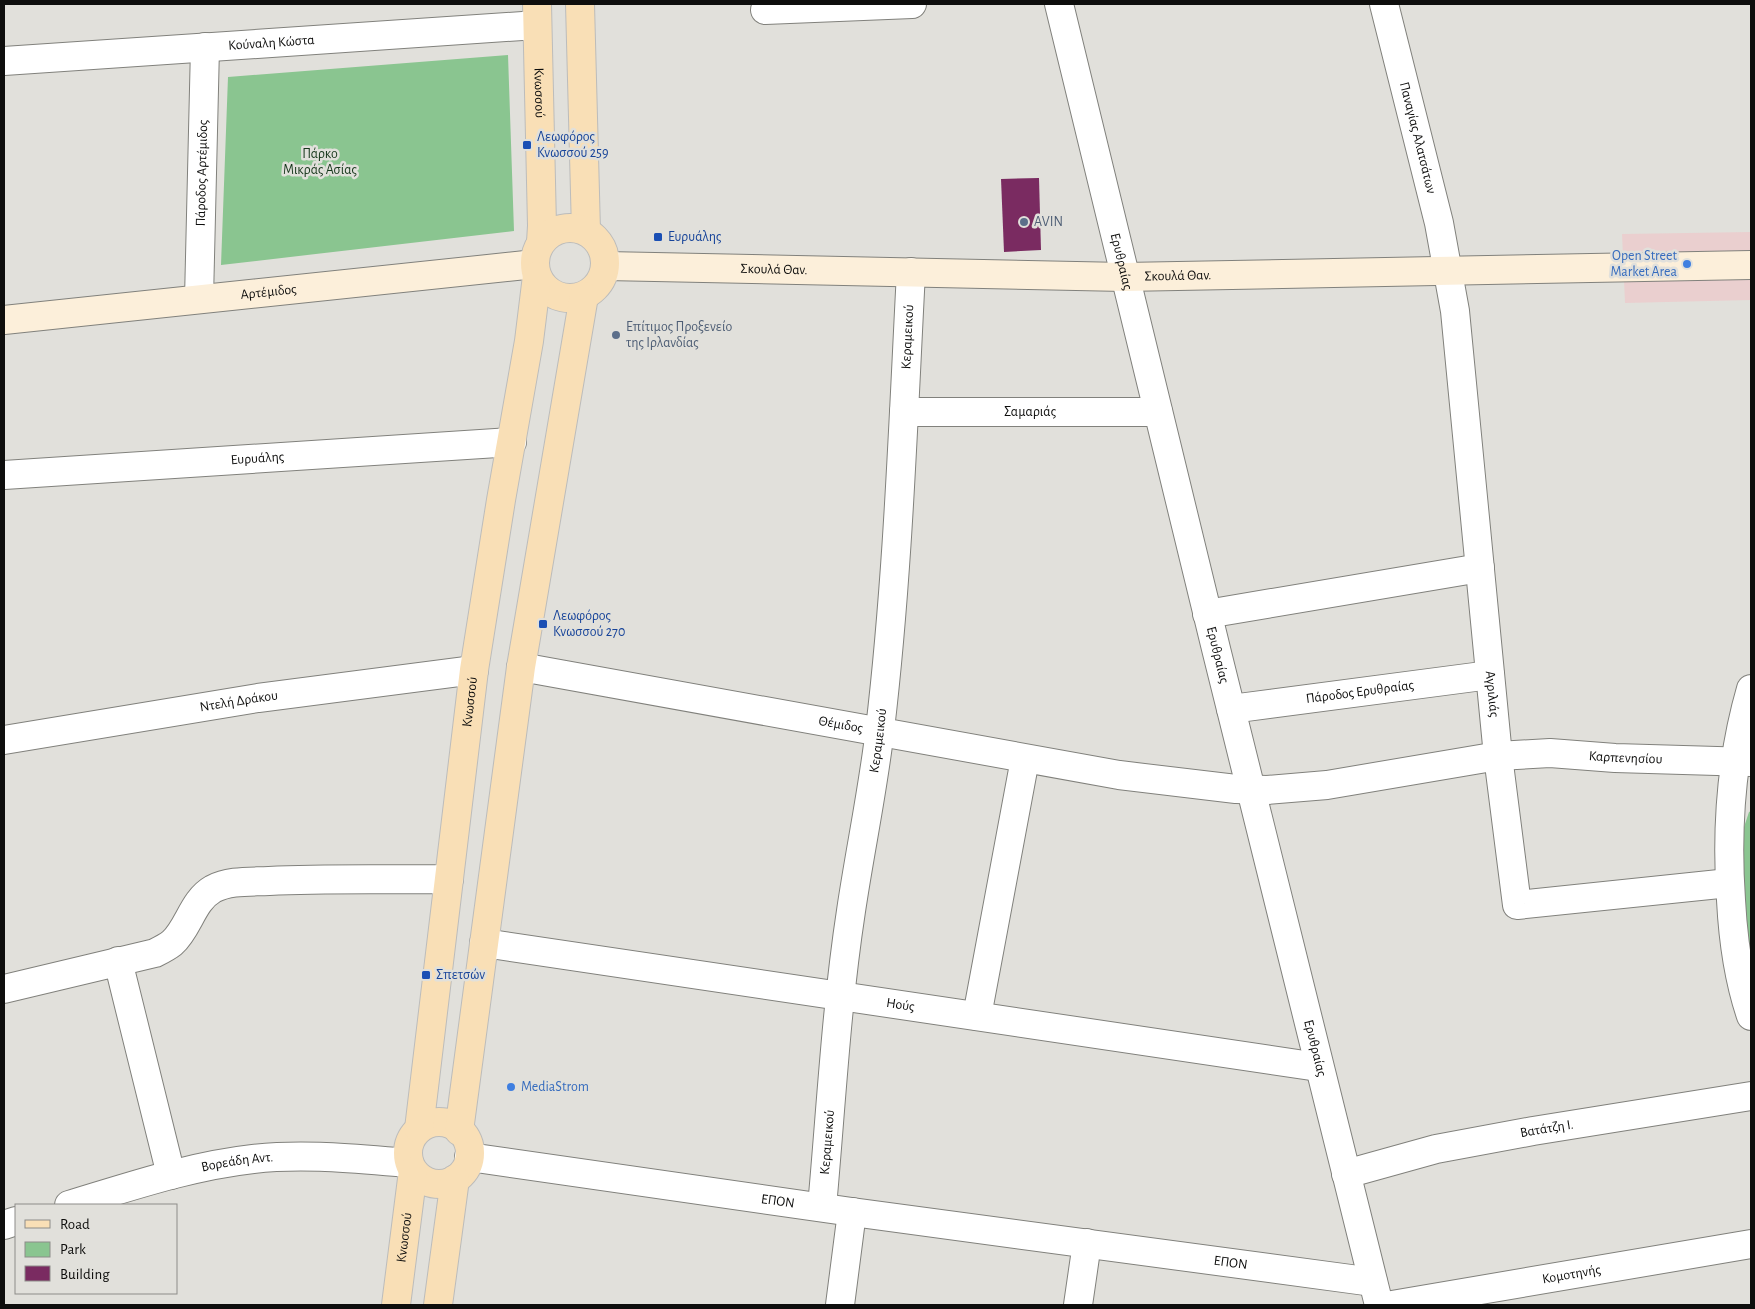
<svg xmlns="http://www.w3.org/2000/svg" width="1755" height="1309" font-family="'Alegreya Sans',sans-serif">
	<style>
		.commercial { fill: #eacfcf }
		.green { fill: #8ac590 }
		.building { fill: #7a2b61 }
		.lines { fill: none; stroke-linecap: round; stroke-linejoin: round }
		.street-casing { stroke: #81817c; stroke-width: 30 }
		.secondary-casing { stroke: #81817c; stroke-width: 30 }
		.primary-casing { stroke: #bcbcbb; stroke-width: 30 }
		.street { stroke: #fff; stroke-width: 28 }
		.secondary { stroke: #fcefda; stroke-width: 28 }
		.primary { stroke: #f9dfb6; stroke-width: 28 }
		.transit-dot { fill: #1a4fb4; stroke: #e1e0db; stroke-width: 2 }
		.service-dot { fill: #5c6f8a; stroke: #e1e0db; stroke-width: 2 }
		.shop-dot { fill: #3f7fe0; stroke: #e1e0db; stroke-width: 2 }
		.labels { text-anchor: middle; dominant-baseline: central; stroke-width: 5; stroke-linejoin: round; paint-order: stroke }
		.street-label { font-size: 14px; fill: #0e0e0d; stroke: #e1e0db }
		.transit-label { font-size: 14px; fill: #164399; stroke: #e1e0db; text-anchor: start }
		.park-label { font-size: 14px; fill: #16371b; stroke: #e1e0db }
		.service-label { font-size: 14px; fill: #4e5e75; stroke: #e1e0db; text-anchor: start }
		.shop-label { font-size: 14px; fill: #366cbe; stroke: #e1e0db; text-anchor: end }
	</style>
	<rect width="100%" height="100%" fill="#e1e0db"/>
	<path class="commercial" d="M1751 232V300L1625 303 1622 234Z"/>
	<path class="green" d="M508 55 514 231 221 265 228 77Z
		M1751 811V975L1738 845 1749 812Z"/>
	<path class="building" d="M1039 178 1041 250 1004 252 1001 179Z"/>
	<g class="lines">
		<g class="street-casing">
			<g id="street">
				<path id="s1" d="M1059 4C1163 438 1271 872 1379 1305"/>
				<path id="s2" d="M1384 4 1439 223 1455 311 1498 756 1517 905 1729 883"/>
				<path d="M765 10 912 4"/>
				<path id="s3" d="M4 61 537 25"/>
				<path id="s4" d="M199 299 205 47"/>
				<path id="s5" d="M904 412H1158"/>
				<path id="s6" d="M4 475 512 442"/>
				<path d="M1207 614 1480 568"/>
				<path id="s7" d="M521 667 1119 775 1236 789 1267 790 1327 785 1498 756 1550 753 1615 758 1751 762"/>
				<path d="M1751 689C1731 758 1726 828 1731 900 1733 939 1738 978 1751 1016"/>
				<path id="s8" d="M1231 709 1490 675"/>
				<path id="s9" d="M4 740 258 698 474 670"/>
				<path id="s10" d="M484 943 1318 1067"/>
				<path d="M118 961 171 1175"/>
				<path d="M4 989 155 953C161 950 167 947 172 943 189 928 192 901 213 889 230 880 251 882 269 881 329 878 389 880 449 879"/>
				<path d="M977 1016 1025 759"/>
				<path id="s11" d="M469 1157 852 1212 1373 1282"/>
				<path id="s12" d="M1346 1174 1436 1149 1533 1131 1751 1096"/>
				<path id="s13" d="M69 1205C129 1187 190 1166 253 1159 305 1153 357 1159 409 1163"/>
				<path id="s14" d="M822 1207C831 1108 836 1009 851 911 860 850 873 790 880 729 898 577 903 424 911 272"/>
				<path d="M4 1225 16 1221"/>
				<path d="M840 1305 852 1212"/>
				<path d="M1078 1305 1087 1243"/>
				<path id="s15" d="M1392 1305 1751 1244"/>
			</g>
		</g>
		<g class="secondary-casing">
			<g id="secondary">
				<path id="s16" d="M606 266 1124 277 1751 265"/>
				<path id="s17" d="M4 320 535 264"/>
			</g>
		</g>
		<g class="primary-casing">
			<g id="primary">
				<path id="s18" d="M537 4 542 226 541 242"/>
				<path d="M580 4 586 231"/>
				<circle cx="570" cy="263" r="35"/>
				<circle cx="439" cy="1153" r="31"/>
				<path id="s19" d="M419 1129 474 670 501 500 529 341 537 276"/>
				<path d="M459 1131 521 667 584 296"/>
				<path id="s20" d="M396 1305 413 1171"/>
				<path d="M438 1305 455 1179"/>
			</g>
		</g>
		<use href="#street" class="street"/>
		<use href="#secondary" class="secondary"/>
		<use href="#primary" class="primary"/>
	</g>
	<g class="transit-dot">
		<rect x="522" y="140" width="10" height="10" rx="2.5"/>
		<rect x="653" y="232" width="10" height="10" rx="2.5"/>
		<rect x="538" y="619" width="10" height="10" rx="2.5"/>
		<rect x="421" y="970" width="10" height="10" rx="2.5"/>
	</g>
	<g class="service-dot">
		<circle cx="1024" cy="222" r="5"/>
		<circle cx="616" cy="335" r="5"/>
	</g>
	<g class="shop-dot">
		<circle cx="1687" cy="264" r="5"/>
		<circle cx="511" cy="1087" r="5"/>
	</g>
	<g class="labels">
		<g class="street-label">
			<text stroke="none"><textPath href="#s3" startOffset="268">Κούναλη Κώστα</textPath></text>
			<text stroke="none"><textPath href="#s18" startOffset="89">Κνωσσού</textPath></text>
			<text stroke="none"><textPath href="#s2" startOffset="138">Παναγίας Αλατσάτων</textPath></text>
			<text stroke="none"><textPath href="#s4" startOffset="126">Πάροδος Αρτέμιδος</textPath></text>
			<text stroke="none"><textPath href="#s1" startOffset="265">Ερυθραίας</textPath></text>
			<text stroke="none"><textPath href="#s16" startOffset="168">Σκουλά Θαν.</textPath></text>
			<text stroke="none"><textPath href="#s16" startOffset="572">Σκουλά Θαν.</textPath></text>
			<text stroke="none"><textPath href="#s17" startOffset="266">Αρτέμιδος</textPath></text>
			<text stroke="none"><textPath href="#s14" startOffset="875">Κεραμεικού</textPath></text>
			<text stroke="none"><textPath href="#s5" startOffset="126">Σαμαριάς</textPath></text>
			<text stroke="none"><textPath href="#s6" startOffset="254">Ευρυάλης</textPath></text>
			<text stroke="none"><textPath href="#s1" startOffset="670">Ερυθραίας</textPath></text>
			<text stroke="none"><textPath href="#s8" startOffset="130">Πάροδος Ερυθραίας</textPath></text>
			<text stroke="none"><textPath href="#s2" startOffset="700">Αγριλιάς</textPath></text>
			<text stroke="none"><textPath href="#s9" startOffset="238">Ντελή Δράκου</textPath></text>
			<text stroke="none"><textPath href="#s19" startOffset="430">Κνωσσού</textPath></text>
			<text stroke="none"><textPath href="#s7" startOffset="325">Θέμιδος</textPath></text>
			<text stroke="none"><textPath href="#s14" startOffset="470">Κεραμεικού</textPath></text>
			<text stroke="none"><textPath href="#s7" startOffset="1118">Καρπενησίου</textPath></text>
			<text stroke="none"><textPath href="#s10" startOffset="421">Ηούς</textPath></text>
			<text stroke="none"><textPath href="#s1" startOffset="1075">Ερυθραίας</textPath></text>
			<text stroke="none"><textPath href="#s12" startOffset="206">Βατάτζη Ι.</textPath></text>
			<text stroke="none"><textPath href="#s14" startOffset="65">Κεραμεικού</textPath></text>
			<text stroke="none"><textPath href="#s13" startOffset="174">Βορεάδη Αντ.</textPath></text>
			<text stroke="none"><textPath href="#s11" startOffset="312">ΕΠΟΝ</textPath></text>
			<text stroke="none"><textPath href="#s20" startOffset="68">Κνωσσού</textPath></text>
			<text stroke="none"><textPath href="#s11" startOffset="769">ΕΠΟΝ</textPath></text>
			<text stroke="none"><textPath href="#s15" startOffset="182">Κομοτηνής</textPath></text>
		</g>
		<g class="transit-label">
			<text x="537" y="137">Λεωφόρος<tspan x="537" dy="16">Κνωσσού 259</tspan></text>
			<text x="668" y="237">Ευρυάλης</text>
			<text x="553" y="616">Λεωφόρος<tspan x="553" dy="16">Κνωσσού 270</tspan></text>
			<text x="436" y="975">Σπετσών</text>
		</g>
		<g class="park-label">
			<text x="320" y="154">Πάρκο<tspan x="320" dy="16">Μικράς Ασίας</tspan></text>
		</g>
		<g class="service-label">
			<text x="1034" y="222">AVIN</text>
			<text x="626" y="327">Επίτιμος Προξενείο<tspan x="626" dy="16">της Ιρλανδίας</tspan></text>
		</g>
		<g class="shop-label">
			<text x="1677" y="256">Open Street<tspan x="1677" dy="16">Market Area</tspan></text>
			<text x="521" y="1087" text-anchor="start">MediaStrom</text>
		</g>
	</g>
	<rect width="1755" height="1309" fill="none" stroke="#0e0e0d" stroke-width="10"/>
	<rect x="15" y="1204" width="162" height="90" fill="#e1e0db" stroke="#8d8c89"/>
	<rect x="25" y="1220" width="25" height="8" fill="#f9dfb6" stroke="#8d8c89"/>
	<text x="60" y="1229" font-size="15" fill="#0e0e0d">Road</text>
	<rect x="25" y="1242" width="25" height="15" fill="#8ac590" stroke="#8d8c89"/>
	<text x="60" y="1254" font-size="15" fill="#0e0e0d">Park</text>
	<rect x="25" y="1266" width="25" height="15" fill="#7a2b61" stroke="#8d8c89"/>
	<text x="60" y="1279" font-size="15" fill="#0e0e0d">Building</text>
</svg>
